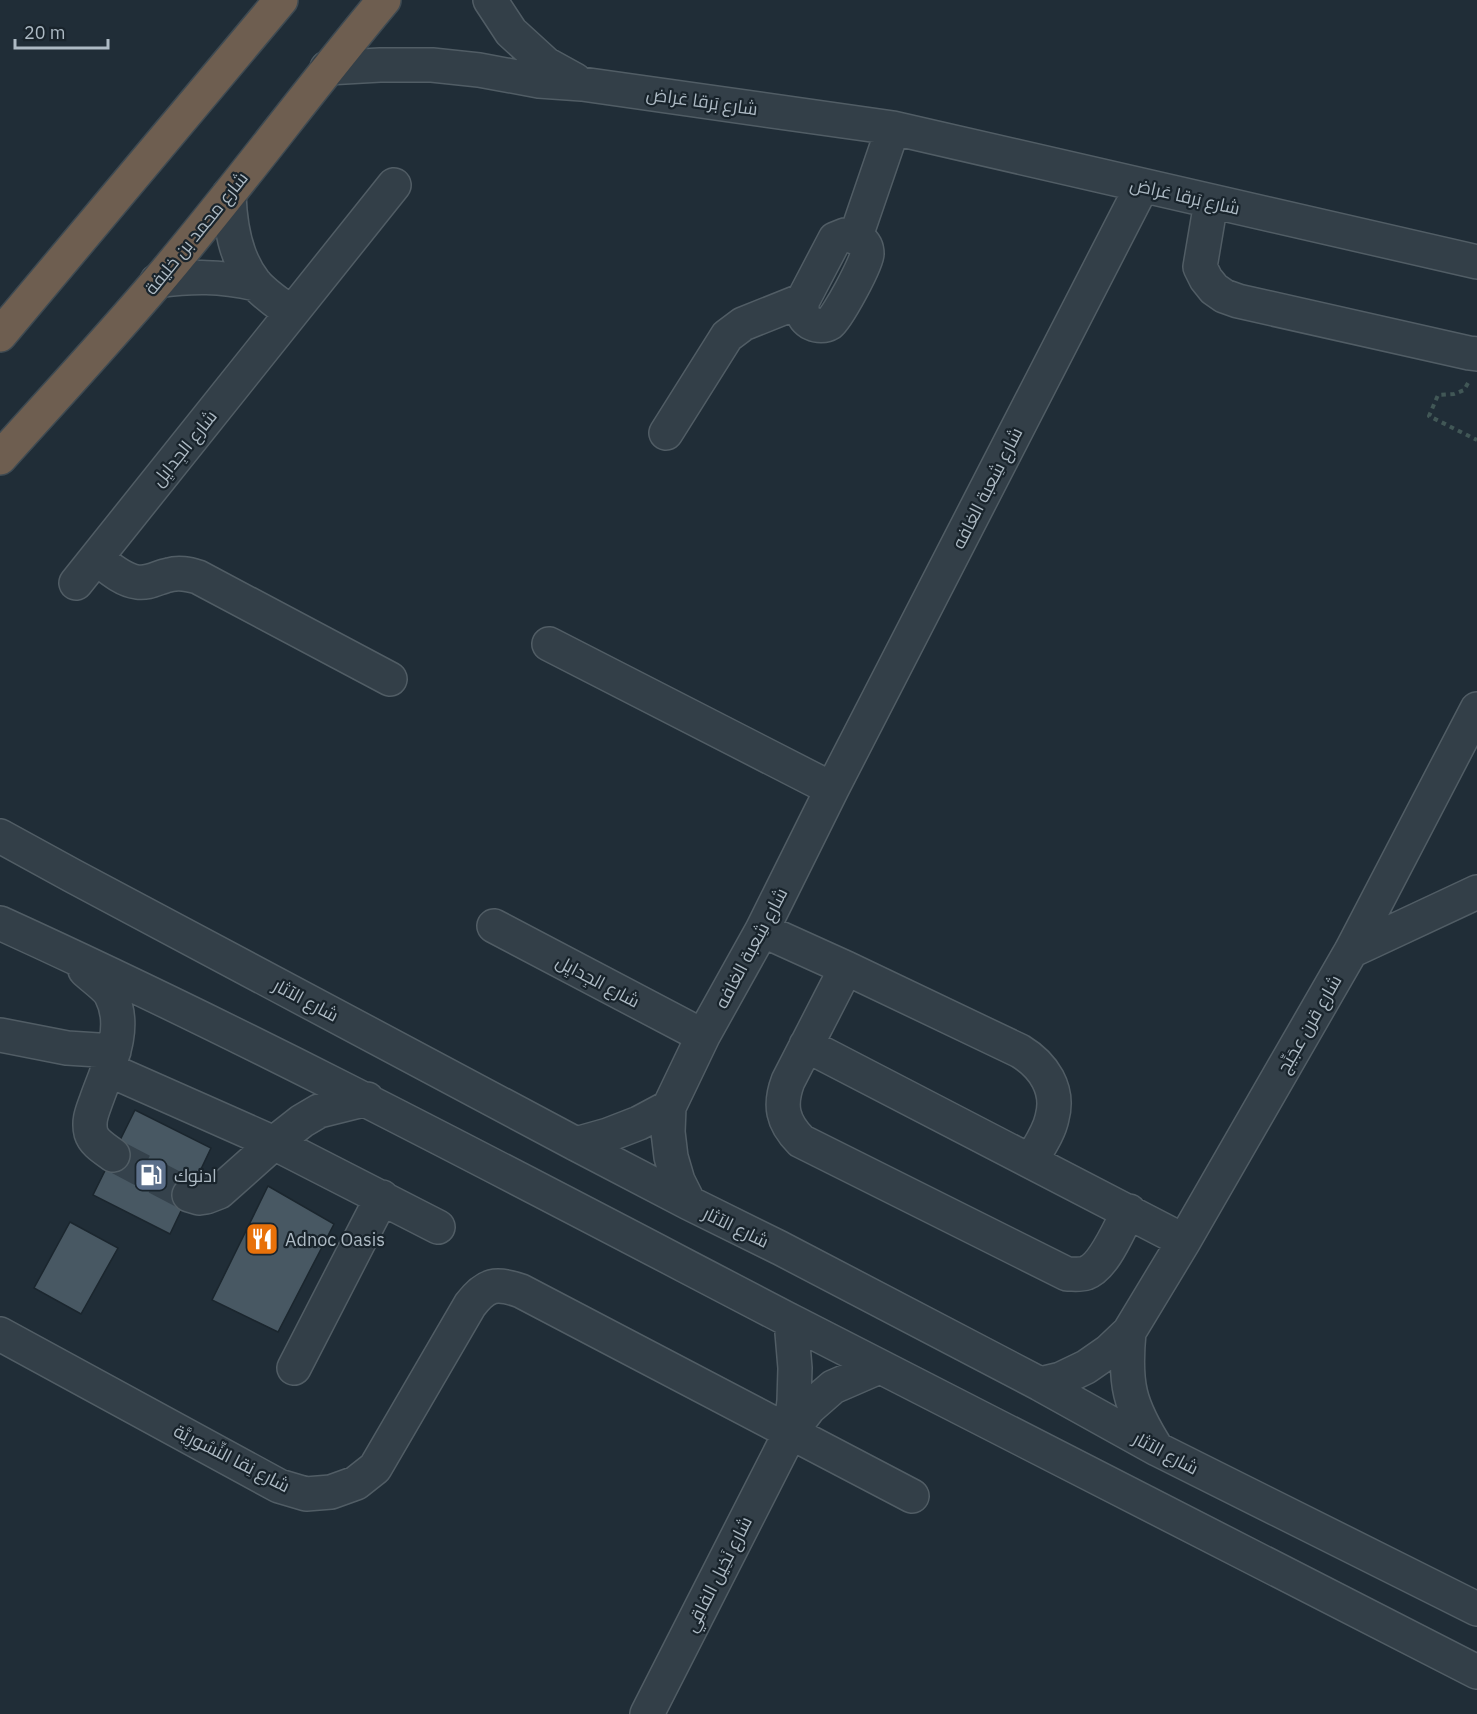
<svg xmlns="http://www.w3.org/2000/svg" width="1477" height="1714" font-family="'IBM Plex Sans',Cairo,sans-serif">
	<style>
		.building { fill: #485863; stroke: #1b262e; stroke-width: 1.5 }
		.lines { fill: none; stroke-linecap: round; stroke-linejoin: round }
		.minor-tunnel { stroke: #35424c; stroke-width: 33; stroke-dasharray: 33 16; stroke-linecap: butt }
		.minor-casing { stroke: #515d65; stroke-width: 36 }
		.highway-casing { stroke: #3e4a52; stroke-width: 36 }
		.path { stroke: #415756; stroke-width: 4; stroke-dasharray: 4.5 4.5; stroke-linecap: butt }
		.minor { stroke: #333f48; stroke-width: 33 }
		.highway { stroke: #6e5e50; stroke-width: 33 }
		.labels { text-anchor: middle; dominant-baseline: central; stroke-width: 4.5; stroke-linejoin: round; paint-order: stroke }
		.street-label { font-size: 18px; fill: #adbac4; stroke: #19242c }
		.poi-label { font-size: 18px; fill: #adbac4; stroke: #19242c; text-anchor: start }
	</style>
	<rect width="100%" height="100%" fill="#202d37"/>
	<path class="building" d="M135 1110 211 1148 170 1234 93 1195Z
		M268 1186 334 1224 278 1332 212 1300Z
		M70 1222 118 1248 81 1314 34 1288Z"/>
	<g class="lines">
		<path class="minor-tunnel" d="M113 1155 189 1195"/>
		<g class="minor-casing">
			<path id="minor" d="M490 0 511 32 546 64 575 80
				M327 68 380 65H432L479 70 539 81 582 84 893 128 1477 262
				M229 194C230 225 235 258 255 283 265 295 280 304 291 313
				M1211 202 1200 267 1206 279 1214 289 1224 296 1238 301 1469 353 1477 354
				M845 235C856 236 867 241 867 254 867 263 837 318 830 323 819 330 803 322 802 310 802 306 802 303 803 300L835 239Z
				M856 236 893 128
				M157 281C194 276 219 276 256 284
				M666 433 727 336 743 324 803 300
				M96 558C108 567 122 580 137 582 149 584 158 577 169 575 179 572 188 574 198 577L390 679
				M76 583 394 185
				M549 644 832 789
				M0 836 73 876 576 1144 689 1203 780 1248 1040 1384 1157 1449 1477 1609
				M0 923C270 1046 532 1186 795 1323 1022 1441 1250 1556 1477 1672
				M494 926 703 1036
				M762 930 846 968 1020 1051C1043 1065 1060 1089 1052 1118 1049 1133 1038 1148 1031 1161
				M1351 951 1477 892
				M846 968 788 1081C779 1105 782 1122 801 1141L1067 1274C1074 1274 1080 1275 1086 1273 1105 1266 1119 1228 1129 1211
				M85 970C92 977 107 987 111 995 129 1029 107 1069 96 1101 92 1112 88 1121 91 1133 94 1143 105 1149 113 1155
				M0 1035 67 1048 114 1051
				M806 1045 1184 1241
				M107 1069 274 1143 438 1227
				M576 1144 608 1135 639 1123 669 1107
				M189 1195 199 1198 206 1197 219 1192 274 1143 302 1121 319 1111 367 1099
				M689 1203 678 1181 671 1157 668 1132 669 1107 703 1036 762 930 832 789 1142 186
				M1129 1332C1124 1384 1129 1405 1157 1449
				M0 1334 279 1486 306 1494 331 1492 356 1483 375 1468 470 1305C486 1284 496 1282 521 1291L912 1496
				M294 1368 382 1197
				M1040 1384 1061 1379 1086 1367 1109 1351 1129 1332 1184 1241 1351 951 1477 709
				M790 1433 794 1401 795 1368 791 1321
				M647 1714 790 1433 809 1408 833 1387 879 1367"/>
		</g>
		<g class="highway-casing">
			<path id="highway" d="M0 335 281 0
				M0 458C53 399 107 341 158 281 236 189 307 92 384 0"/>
		</g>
		<path class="path" d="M1468 383 1464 390 1454 394 1438 395 1429 416 1477 440"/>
		<use href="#minor" class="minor"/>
		<use href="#highway" class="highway"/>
	</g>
	<defs>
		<g id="fuel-square" transform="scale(1.725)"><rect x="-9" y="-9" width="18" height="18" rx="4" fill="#5c6f8a" stroke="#19242c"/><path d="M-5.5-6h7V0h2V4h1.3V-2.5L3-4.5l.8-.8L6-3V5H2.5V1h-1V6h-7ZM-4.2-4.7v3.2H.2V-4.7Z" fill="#fff"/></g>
		<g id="restaurant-square" transform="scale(1.725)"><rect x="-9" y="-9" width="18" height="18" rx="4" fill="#e8710a" stroke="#19242c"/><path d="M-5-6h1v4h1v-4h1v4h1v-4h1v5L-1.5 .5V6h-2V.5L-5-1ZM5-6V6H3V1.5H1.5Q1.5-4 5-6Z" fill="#fff"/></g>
	</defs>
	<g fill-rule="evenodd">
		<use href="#fuel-square" x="151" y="1175"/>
		<use href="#restaurant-square" x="262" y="1239"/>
	</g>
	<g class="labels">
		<g class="street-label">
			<text transform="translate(702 101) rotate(8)">شارع بَرقا عَراض</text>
			<text transform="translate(1185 196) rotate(13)">شارع بَرقا عَراض</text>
			<text transform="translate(196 233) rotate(-51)">شارع محمد بن خليفة</text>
			<text transform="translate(184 448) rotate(-51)">شارع الجِدايِل</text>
			<text transform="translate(987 488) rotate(-63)">شارع شِعبة الغافه</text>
			<text transform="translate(751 948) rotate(-62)">شارع شِعبة الغافه</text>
			<text transform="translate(598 981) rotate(28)">شارع الجِدايِل</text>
			<text transform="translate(306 1000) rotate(28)">شارع الآثار</text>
			<text transform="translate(1309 1024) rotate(-60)">شارع قرن عجَيِّج</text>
			<text transform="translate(736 1227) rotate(26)">شارع الآثار</text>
			<text transform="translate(1166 1453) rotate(28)">شارع الآثار</text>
			<text transform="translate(232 1458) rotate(27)">شارع نِقا النِّسُورِيَّة</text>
			<text transform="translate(718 1574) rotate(-63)">شارع نَخِيل الفاقِي</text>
		</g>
		<g class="poi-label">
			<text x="174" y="1175">ادنوك</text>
			<text x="285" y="1239">Adnoc Oasis</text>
		</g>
	</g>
	<path d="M15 39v9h93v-9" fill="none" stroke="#adbac4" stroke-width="3"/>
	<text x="24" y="39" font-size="18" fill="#adbac4" stroke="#19242c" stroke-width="4.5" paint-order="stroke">20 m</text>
</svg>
